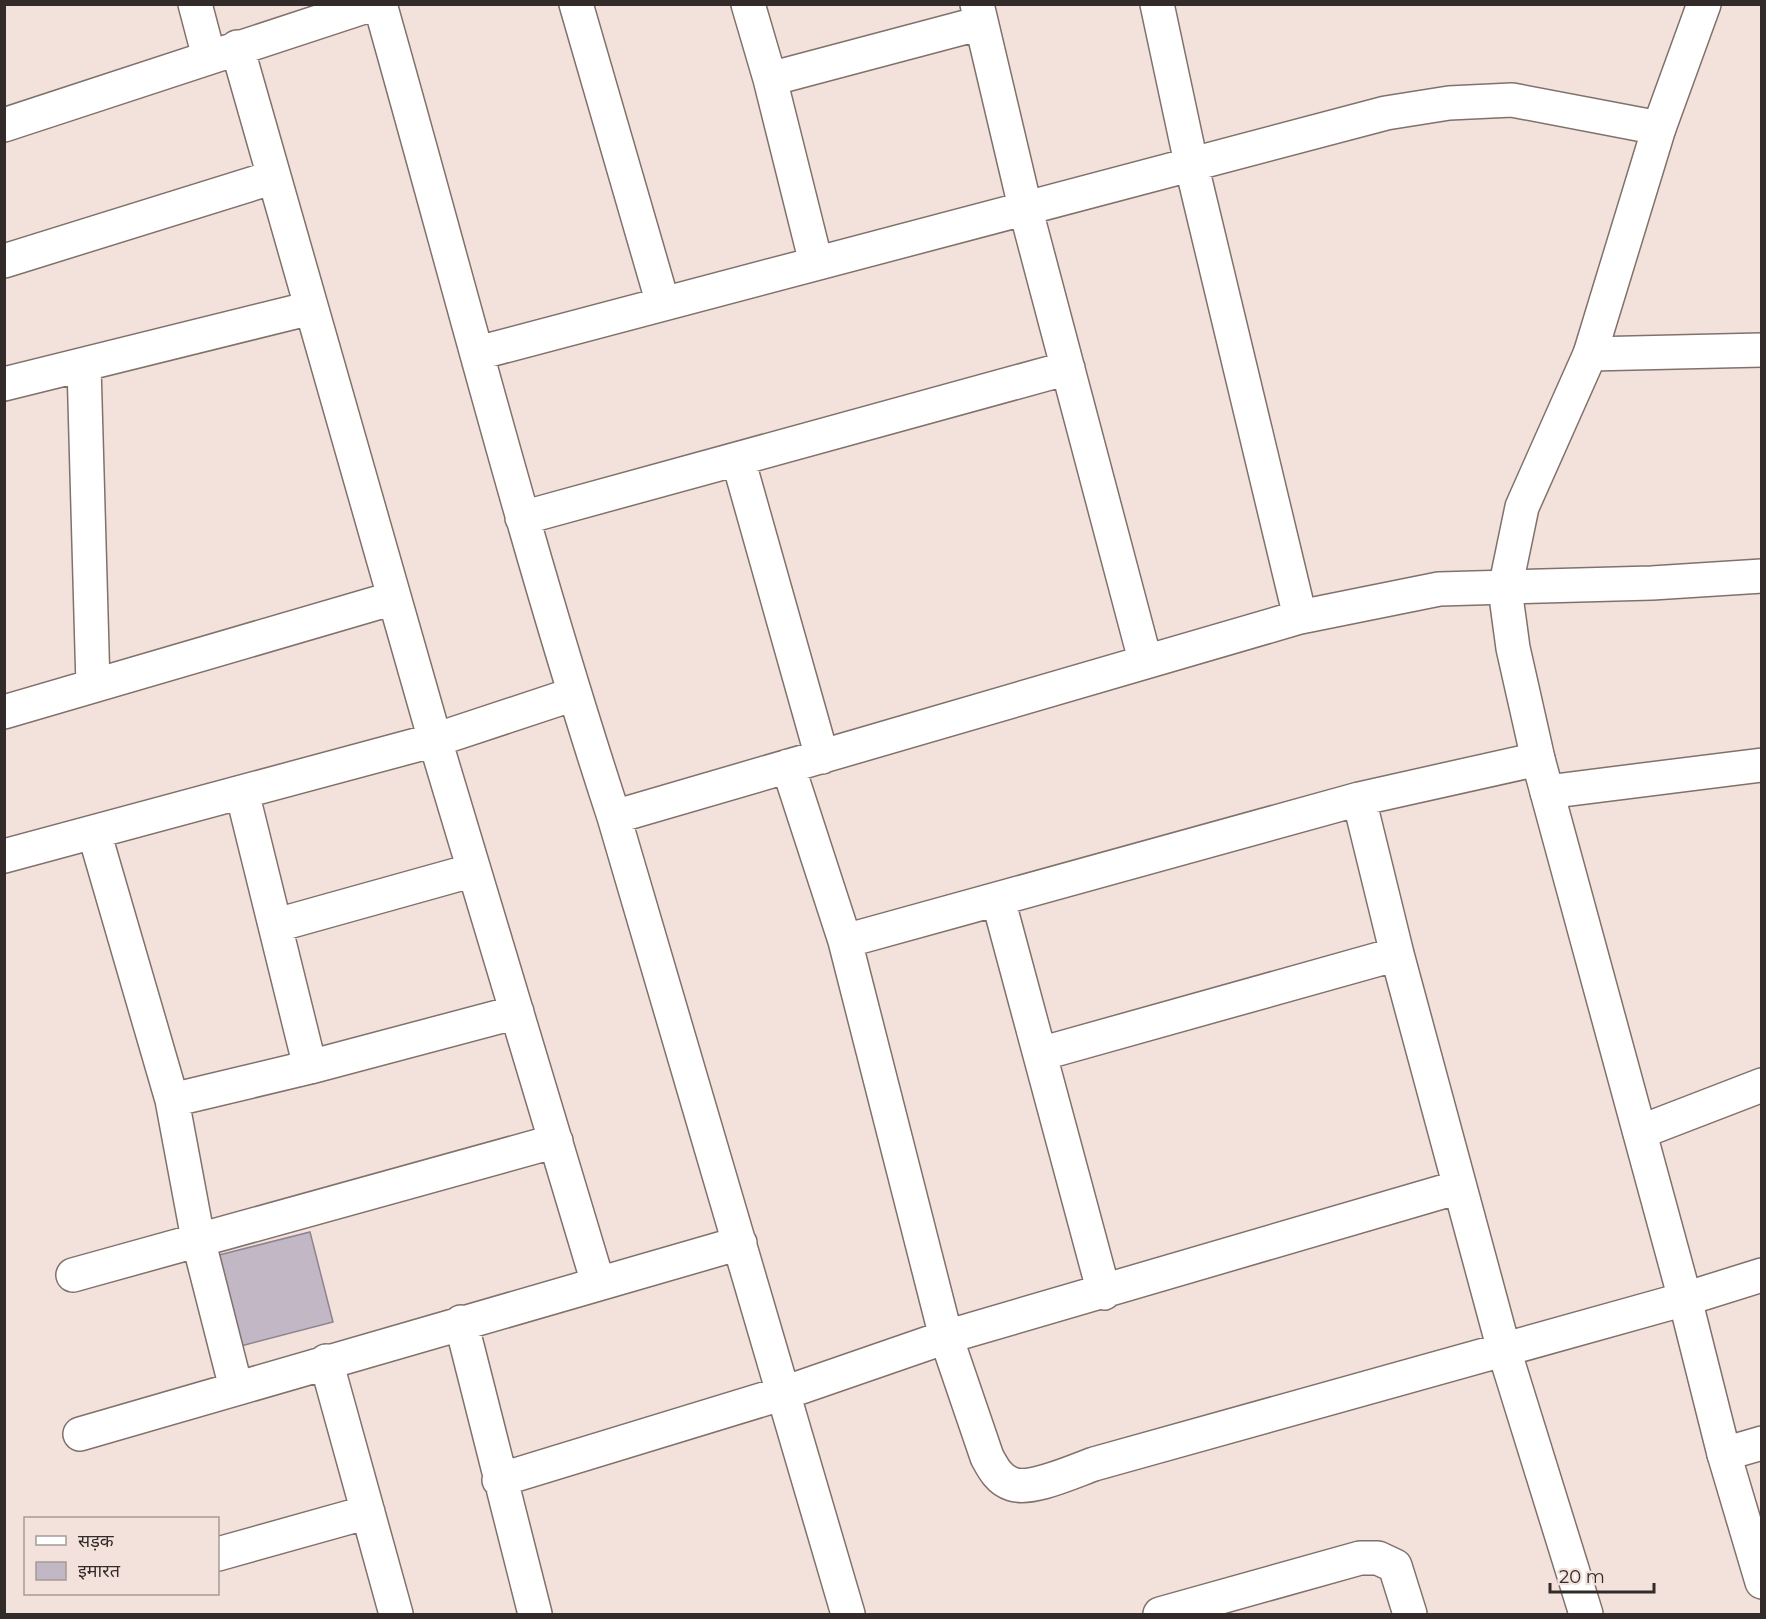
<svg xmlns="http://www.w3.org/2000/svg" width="1766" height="1619" font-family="Montserrat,'Noto Sans Devanagari',sans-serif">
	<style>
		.building { fill: #c2b7c4; stroke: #8e838f; stroke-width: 1.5 }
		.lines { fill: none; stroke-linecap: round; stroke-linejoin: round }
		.street-casing { stroke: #80716b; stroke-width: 36 }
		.secondary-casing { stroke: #80716b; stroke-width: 36 }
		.street { stroke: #fff; stroke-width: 33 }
		.secondary { stroke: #fff; stroke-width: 33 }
	</style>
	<rect width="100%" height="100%" fill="#f3e2db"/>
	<path class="building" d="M310 1232 333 1322 237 1347 215 1256Z"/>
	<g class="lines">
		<g class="street-casing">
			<path id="street" d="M195 4 209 57
				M380 4C457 276 526 549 614 817L848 1614
				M576 4 663 304
				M748 4 770 79 816 263
				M977 4 1025 207 1145 660
				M1157 4 1191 163 1300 617
				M237 47 435 740 598 1283
				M770 79 981 23
				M4 125 373 4
				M4 261 274 177
				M478 353 1386 113 1449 103 1512 100 1659 128
				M1590 354 1762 350
				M84 366 93 686
				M4 384 311 308
				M738 459 822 757
				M522 518 1068 368
				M4 712 394 598
				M788 766 845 941 946 1337 987 1457C993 1468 999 1480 1012 1484 1031 1491 1074 1471 1094 1464L1685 1299 1762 1275
				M242 792 310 1067
				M1547 792 1762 765
				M1359 799 1397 954 1504 1350 1586 1614
				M614 817 1300 617 1439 589 1652 583 1762 576
				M94 832 172 1100 198 1239 236 1388
				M4 856 435 740 574 694
				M998 899 1104 1293
				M277 925 474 870
				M845 941 1359 799 1538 759
				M1040 1054 1397 954
				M172 1100 310 1067 517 1012
				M1640 1132 1762 1085
				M73 1275 556 1141
				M461 1322 535 1614
				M326 1361 396 1614
				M80 1434 740 1243
				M1724 1454 1762 1443
				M499 1480 784 1393 946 1337 1459 1187
				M218 1554 368 1512
				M1160 1614 1360 1558H1378L1395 1566 1410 1614"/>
		</g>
		<g class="secondary-casing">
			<path id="secondary" d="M1704 4 1659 128 1590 354 1522 507 1505 589 1513 648 1538 759 1685 1299 1724 1454 1762 1582"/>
		</g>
		<use href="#street" class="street"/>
		<use href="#secondary" class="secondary"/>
	</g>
	<rect width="1766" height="1619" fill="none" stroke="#322b29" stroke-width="12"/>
	<rect x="24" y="1517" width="195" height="78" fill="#f3e2db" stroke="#a69994" stroke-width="1.5"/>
	<rect x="36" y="1536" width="30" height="9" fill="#ffffff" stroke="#a69994" stroke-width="1.5"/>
	<text x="78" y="1547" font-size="18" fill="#322b29">सड़क</text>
	<rect x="36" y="1562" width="30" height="18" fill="#c2b7c4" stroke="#a69994" stroke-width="1.5"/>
	<text x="78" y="1577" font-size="18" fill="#322b29">इमारत</text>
	<path d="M1550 1583v9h104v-9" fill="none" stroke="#322b29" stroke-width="3"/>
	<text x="1559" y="1583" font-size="18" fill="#322b29" stroke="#f3e2db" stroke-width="4.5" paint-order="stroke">20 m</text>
</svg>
